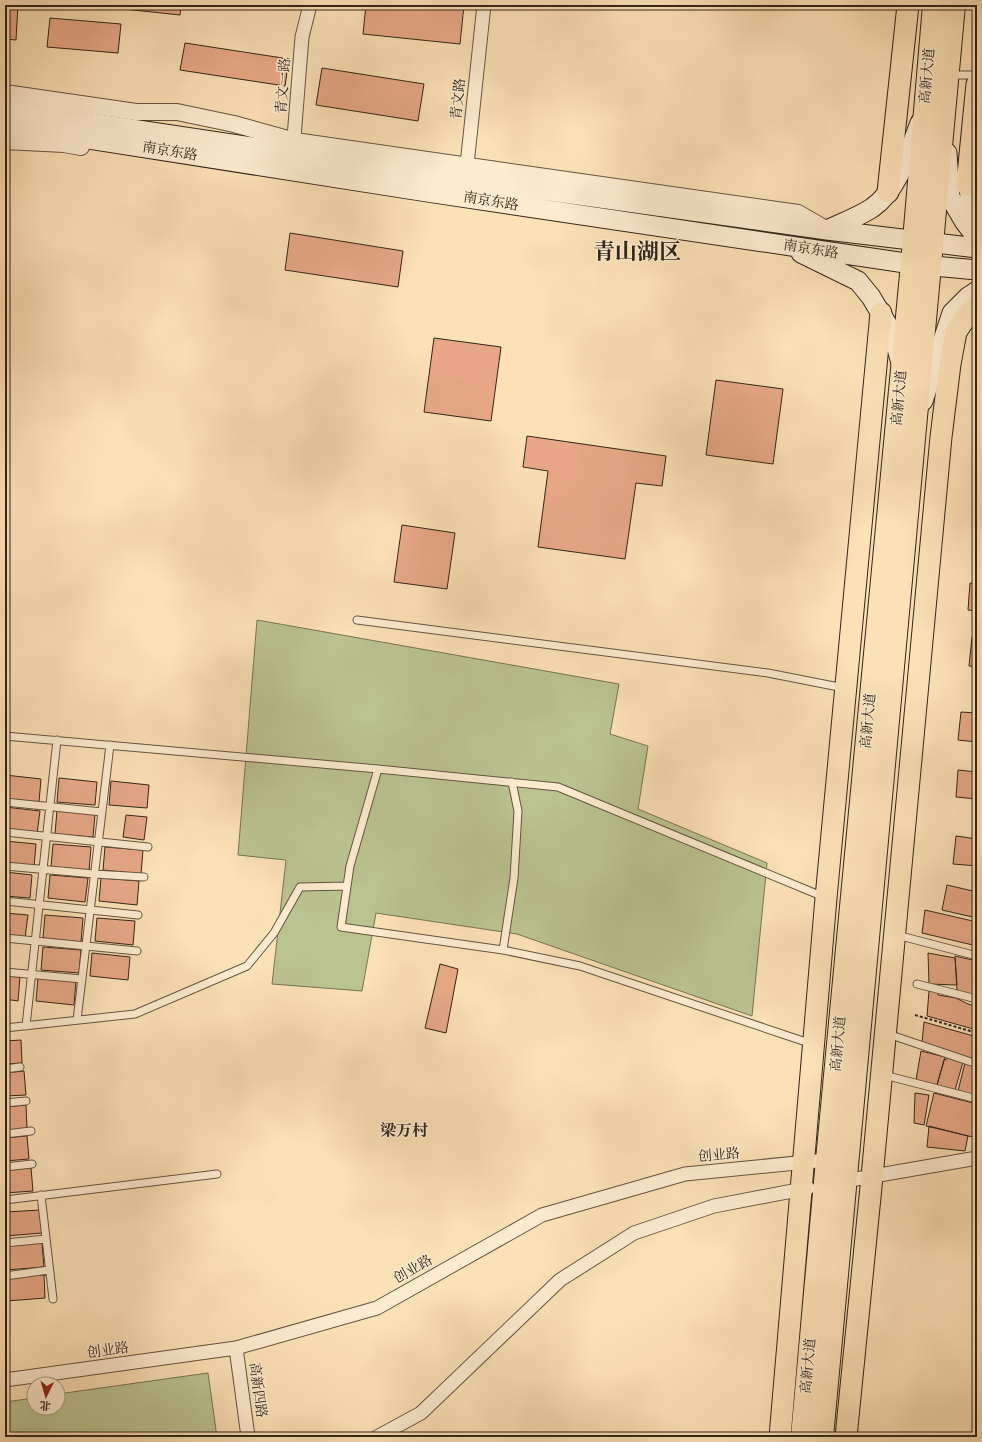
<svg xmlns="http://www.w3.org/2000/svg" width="982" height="1442" font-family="'IM FELL Great Primer','Noto Serif SC',serif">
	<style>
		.green { fill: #bbc391; stroke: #767454 }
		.building { fill: #e8a887; stroke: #302518 }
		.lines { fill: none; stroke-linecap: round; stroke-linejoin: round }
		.service-casing { stroke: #635440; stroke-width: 9 }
		.minor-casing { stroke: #635440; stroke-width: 15 }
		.tertiary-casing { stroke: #635440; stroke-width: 18 }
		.secondary-casing { stroke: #302518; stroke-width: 21 }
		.primary-casing { stroke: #302518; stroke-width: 23 }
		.trunk-casing { stroke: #302518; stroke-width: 24 }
		.path { stroke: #302518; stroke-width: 2; stroke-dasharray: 3 2; stroke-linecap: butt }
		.service { stroke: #fdebd0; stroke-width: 7 }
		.minor { stroke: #fdebd0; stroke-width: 13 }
		.tertiary { stroke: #fdebd0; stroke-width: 16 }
		.secondary { stroke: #fdebd0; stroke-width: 19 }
		.primary { stroke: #fce0b6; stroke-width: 21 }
		.trunk { stroke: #fce0b6; stroke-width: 22 }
		.labels { text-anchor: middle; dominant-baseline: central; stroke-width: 3; stroke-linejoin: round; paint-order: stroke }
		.street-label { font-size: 14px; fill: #302518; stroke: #fdebd0 }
		.quarter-label { font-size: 16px; font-weight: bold; fill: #302518; stroke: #fdebd0 }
		.town-label { font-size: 22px; font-weight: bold; fill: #302518; stroke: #fdebd0 }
	</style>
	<rect width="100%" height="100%" fill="#fce0b6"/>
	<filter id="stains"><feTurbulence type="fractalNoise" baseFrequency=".005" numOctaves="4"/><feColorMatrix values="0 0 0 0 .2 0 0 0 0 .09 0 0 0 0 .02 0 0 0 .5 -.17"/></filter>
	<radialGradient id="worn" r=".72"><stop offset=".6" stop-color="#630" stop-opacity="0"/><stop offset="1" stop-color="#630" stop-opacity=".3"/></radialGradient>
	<path class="green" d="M257 620 619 684 610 734 648 746 638 809 767 863 752 1016 517 934 376 913 362 991 272 984 286 860 238 855Z
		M208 1373 217 1437H5V1402L34 1398V1408H58V1394Z"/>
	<path class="building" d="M5 5H18L16 40 5 39Z
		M125 5H181L180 15 124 9Z
		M366 5H464L460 44 363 34Z
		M50 18 121 24 118 53 47 47Z
		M185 43 289 59 285 86 180 70Z
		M322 68 424 84 418 121 316 105Z
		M290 233 403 251 398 287 285 270Z
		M434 338 501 347 491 421 424 412Z
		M716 380 783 389 773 464 706 455Z
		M527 436 666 456 662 486 636 483 625 559 538 547 548 471 523 467Z
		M402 525 455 533 447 589 394 582Z
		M970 583 977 584V611L968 610Z
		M972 637H977V667L969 666Z
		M961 712 977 713V742L958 740Z
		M958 770 977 772V799L956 797Z
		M5 775 41 779 39 802 5 799Z
		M59 778 97 782 95 805 57 802Z
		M111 781 149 785 147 808 109 805Z
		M5 807 40 811 37 834 5 831Z
		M57 810 95 814 93 837 55 834Z
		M126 815 147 817 144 840 123 837Z
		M956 836 977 839V866L953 864Z
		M5 841 36 844 34 867 5 865Z
		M53 844 91 847 89 871 51 867Z
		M105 847 143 850 141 874 103 870Z
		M5 872 32 875 30 898 5 896Z
		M50 875 88 878 85 902 48 898Z
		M101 878 139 881 137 905 99 901Z
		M947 885 977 892V918L942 910Z
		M925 910 977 922V946L922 933Z
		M5 913 28 915 25 938 5 936Z
		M45 915 83 918 81 942 43 938Z
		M97 918 135 921 133 945 95 941Z
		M43 947 81 950 79 973 41 970Z
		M92 953 130 957 128 980 90 976Z
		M928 953 955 958 957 985 929 984Z
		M955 956 977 961 976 996 957 991Z
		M440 964 458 969 446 1033 425 1028Z
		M5 976 20 977 18 1001 5 999Z
		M38 978 76 981 74 1005 36 1001Z
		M929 991 938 992V995L956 998 968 1004 977 1007V1030L927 1016Z
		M924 1022 977 1037V1060L922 1043Z
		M21 1040 22 1063 5 1064V1041Z
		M921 1051 945 1057 937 1085 916 1080Z
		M949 1058 963 1062 955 1090 937 1085 944 1060Z
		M965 1063 977 1066V1096L958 1091Z
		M24 1071 26 1095 5 1096V1073Z
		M915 1093 929 1095 924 1125 914 1123Z
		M934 1093 977 1104V1138L926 1126Z
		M26 1105 27 1129 5 1130V1107Z
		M929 1126 968 1136 965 1151 927 1147Z
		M27 1136 29 1159 5 1161V1138Z
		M31 1168 33 1191 5 1193V1169Z
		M41 1210 42 1233 5 1236V1212Z
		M42 1243 44 1267 6 1270 5 1246Z
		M44 1275 45 1298 7 1301 6 1277Z"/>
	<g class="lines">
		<g class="service-casing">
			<path id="service" d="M949 75H977
				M357 620 768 673 844 688
				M5 736 378 769 558 787 824 897
				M378 769 350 866 341 927 503 950 580 966 812 1044
				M5 802 102 812
				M5 832 148 847
				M5 866 94 874 144 877
				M5 901 138 915
				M897 935 977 956
				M5 938 137 951
				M503 950 514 878 518 811 512 782
				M5 972 82 979
				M917 984 977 999
				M77 1020 110 745
				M26 1026 57 740
				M5 1028 135 1014 247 966 274 933 300 887 347 886
				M888 1034 977 1064
				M5 1069 20 1067
				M884 1075 977 1099
				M5 1103 26 1101
				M5 1134 31 1131
				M5 1167 32 1164
				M41 1195 53 1299
				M5 1200 217 1174
				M5 1243 46 1239
				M5 1276 49 1270"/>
		</g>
		<g class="minor-casing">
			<path id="minor" d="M293 150 302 37 310 5
				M466 174 484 5
				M839 1182 977 1158
				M236 1348 248 1437
				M5 1380 236 1348 377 1308 542 1215 685 1174 827 1160
				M377 1437 421 1413 560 1280 634 1233 714 1206 808 1188"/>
		</g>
		<g class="tertiary-casing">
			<path id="tertiary" d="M5 93 136 112H177L234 124 295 141 798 213 824 228
				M5 141 64 144 81 147
				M967 185 970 207 977 216"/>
		</g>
		<g class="secondary-casing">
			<path id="secondary" d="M5 110 465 179 827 230 977 248
				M5 126 427 192 912 264 977 270
				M947 153 950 197 964 221 977 238
				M827 230C842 223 858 217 872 208 898 190 909 151 920 123
				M801 253 858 281 871 297 893 334 901 363
				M923 401 952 313 968 297 977 291"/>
		</g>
		<g class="primary-casing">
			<path id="primary" d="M967 185 977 84
				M888 192 908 5
				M780 1437 826 898 881 313
				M846 1437 872 1177 941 437 950 364 956 332 967 315 977 305"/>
		</g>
		<g class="trunk-casing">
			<path id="trunk" d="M802 1437 827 1160 912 264 934 5
				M822 1437 954 5"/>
		</g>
		<path class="path" d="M915 1015 977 1033"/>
		<use href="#service" class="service"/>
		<use href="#minor" class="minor"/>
		<use href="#tertiary" class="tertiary"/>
		<use href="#secondary" class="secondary"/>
		<use href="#primary" class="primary"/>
		<use href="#trunk" class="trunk"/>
	</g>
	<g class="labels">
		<g class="street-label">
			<text transform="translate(927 76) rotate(-85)">高新大道</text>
			<text transform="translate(283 86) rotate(-86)">青文一路</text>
			<text transform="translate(458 99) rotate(-84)">青文路</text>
			<text transform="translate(170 151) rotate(9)">南京东路</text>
			<text transform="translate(491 201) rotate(9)">南京东路</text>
			<text transform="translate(811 249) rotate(9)">南京东路</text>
			<text transform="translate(899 398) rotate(-85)">高新大道</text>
			<text transform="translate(868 721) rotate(-85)">高新大道</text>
			<text transform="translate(838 1044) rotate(-85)">高新大道</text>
			<text transform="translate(719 1155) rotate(-5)">创业路</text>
			<text transform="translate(413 1269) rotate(-30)">创业路</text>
			<text transform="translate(108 1350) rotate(-8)">创业路</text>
			<text transform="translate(808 1366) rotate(-85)">高新大道</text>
			<text transform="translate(258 1390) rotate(82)">高新四路</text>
		</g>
		<g class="quarter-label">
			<text x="404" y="1130">梁万村</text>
		</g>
		<g class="town-label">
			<text x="637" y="251">青山湖区</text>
		</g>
	</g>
	<rect width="982" height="1442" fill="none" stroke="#fce0b6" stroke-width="20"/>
	<rect x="6" y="6" width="970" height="1430" fill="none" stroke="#302518" stroke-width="2"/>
	<rect x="10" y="10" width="962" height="1422" fill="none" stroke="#302518"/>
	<g transform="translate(46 1396) rotate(185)"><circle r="19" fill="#fdebd0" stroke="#ab9c86"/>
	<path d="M0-3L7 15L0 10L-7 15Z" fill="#8f2418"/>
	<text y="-6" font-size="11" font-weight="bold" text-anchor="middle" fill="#302518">北</text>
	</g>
	<rect width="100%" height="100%" filter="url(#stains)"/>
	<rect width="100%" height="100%" fill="url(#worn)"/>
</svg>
